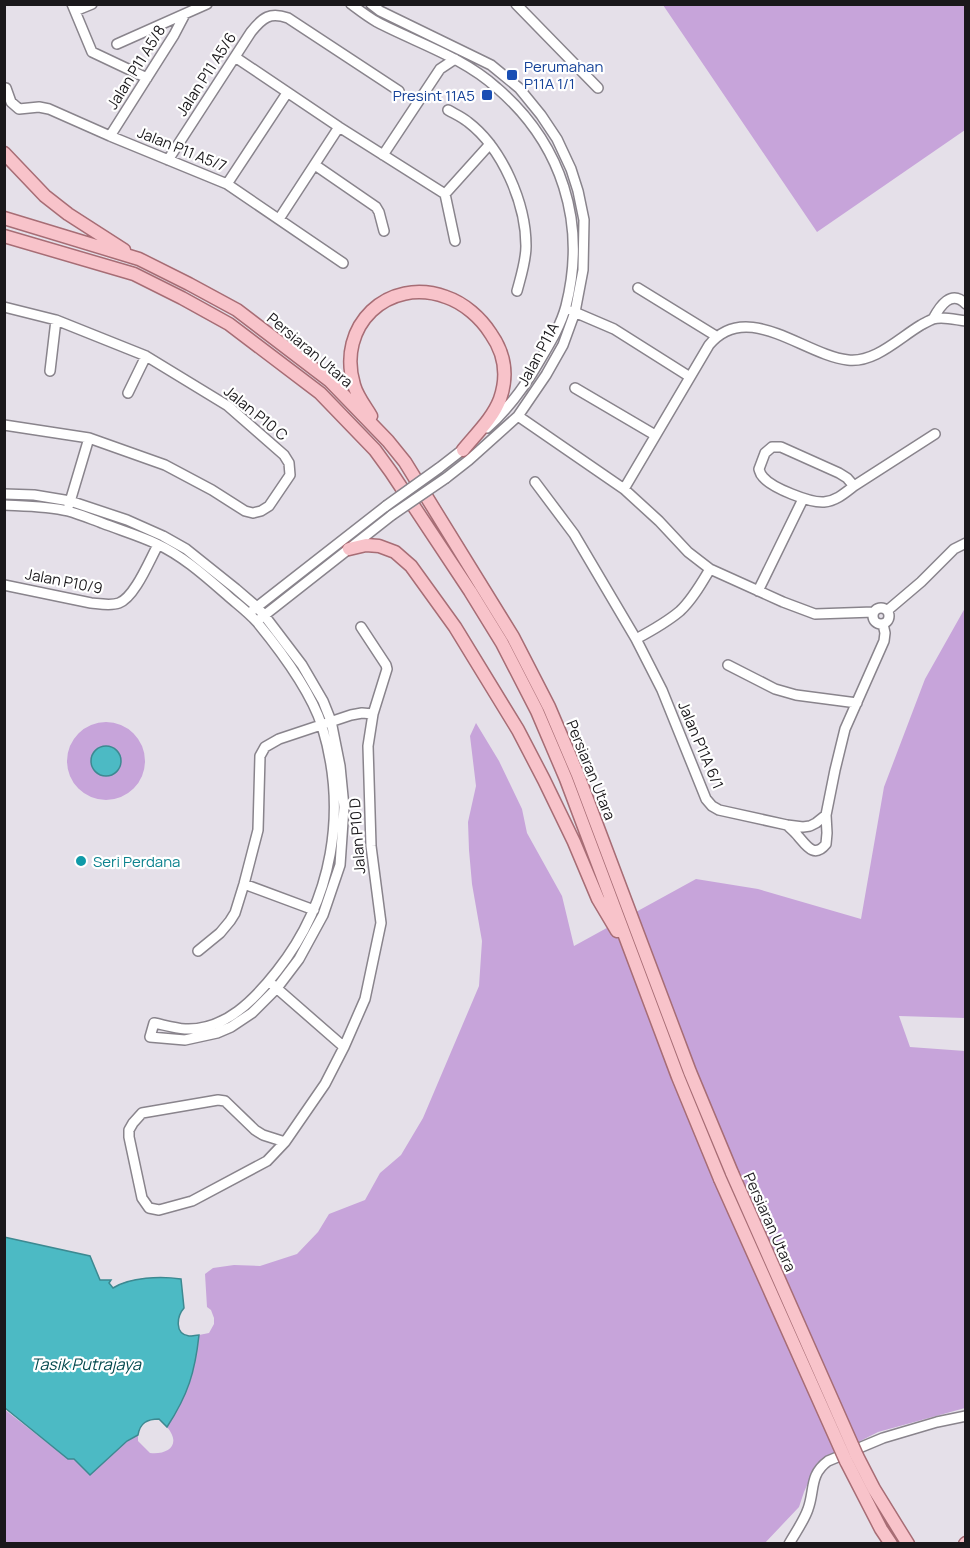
<svg xmlns="http://www.w3.org/2000/svg" width="970" height="1548" font-family="Manrope,sans-serif">
	<style>
		.green { fill: #c7a4da }
		.water { fill: #4cbac4; stroke: #3d8991; stroke-width: 1.5 }
		.lines { fill: none; stroke-linecap: round; stroke-linejoin: round }
		.minor-casing { stroke: #89848c; stroke-width: 12 }
		.major-casing { stroke: #a76d75; stroke-width: 15 }
		.minor { stroke: #fff; stroke-width: 9 }
		.major { stroke: #f8c3ca; stroke-width: 12 }
		.minor-bridge-casing { stroke: #89848c; stroke-width: 12; stroke-linecap: butt }
		.major-bridge-casing { stroke: #a76d75; stroke-width: 15; stroke-linecap: butt }
		.minor-bridge { stroke: #fff; stroke-width: 9 }
		.major-bridge { stroke: #f8c3ca; stroke-width: 12 }
		.transit-dot { fill: #1a4fb4; stroke: #fff; stroke-width: 2 }
		.culture-dot { fill: #0f9aa8; stroke: #fff; stroke-width: 2 }
		.labels { text-anchor: middle; dominant-baseline: central; stroke-width: 4.5; stroke-linejoin: round; paint-order: stroke }
		.transit-label { font-size: 15px; fill: #164399; stroke: #fff; text-anchor: start }
		.street-label { font-size: 15px; fill: #1a181b; stroke: #fff }
		.culture-label { font-size: 15px; fill: #0d838f; stroke: #fff; text-anchor: start }
		.water-label { font-size: 16px; font-style: italic; fill: #01484d; stroke: #fff }
	</style>
	<rect width="100%" height="100%" fill="#e5e0e9"/>
	<path class="green" d="M663 5H965V130L817 232Z
		M965 608V1018L899 1016 910 1047 965 1051V1408L878 1432 817 1463 804 1492 799 1507 764 1544 5 1543 4 1409 68 1459H74L90 1475 127 1441 138 1435V1441L150 1453C168 1455 182 1445 167 1427 188 1395 195 1372 199 1335L209 1333 214 1324V1318L211 1310 207 1307 205 1274 213 1268 234 1265 260 1266 297 1254 318 1232 329 1214 365 1200 380 1173 401 1155 423 1118 479 986 482 941 472 884 469 850 468 822 476 786 470 736 476 723 499 761 522 809 527 833 562 896 574 946 696 879 758 889 861 919 884 787 925 679Z
		M67 761a39 39 0 1 1 78 0a39 39 0 1 1-78 0Z"/>
	<path class="water" d="M91 761a15 15 0 1 1 30 0a15 15 0 1 1-30 0Z
		M4 1237 90 1256 100 1280H111L109 1283 113 1288C130 1277 161 1276 181 1279L184 1308C177 1316 174 1334 189 1336 193 1336 196 1335 199 1335 195 1372 188 1395 167 1427L159 1419C147 1419 140 1423 138 1435L127 1441 90 1475 74 1459H68L5 1408Z"/>
	<g class="lines">
		<g class="minor-casing">
			<path id="minor" d="M72 4 92 52 147 78
				M351 4C359 10 368 17 377 22 417 43 463 57 497 88 562 144 587 223 566 306 561 325 550 343 540 360 526 385 509 408 487 428
				M371 4 380 11 491 65 519 88 541 115 557 139 571 169 578 191 584 220 583 270 575 312 563 345 546 375 518 416 469 460 446 478
				M516 4 598 88
				M75 11 92 4
				M117 44 207 4
				M235 57 339 127 445 194 455 241
				M6 88 11 102 19 109 39 107 49 109 110 136 227 184 343 263
				M448 110C455 114 462 117 468 122 502 148 526 203 526 246 526 261 521 276 517 291
				M110 136 174 35 185 14
				M383 155 440 69 455 59
				M168 160 251 32C263 17 270 12 288 18L399 91
				M315 165 376 207 379 212 384 231
				M227 184 287 93
				M445 194 490 144
				M279 219 339 127
				M638 288 716 336
				M4 307 56 320 146 356 228 406 284 455 289 463 290 475 269 506 261 511 253 513 245 511 212 490 165 465 89 438 4 425
				M572 311 614 329 690 377
				M933 319C940 306 951 289 966 304
				M50 371 56 320
				M575 388 655 435
				M128 393 146 356
				M518 416 624 489 659 521 688 552 710 569 783 602 815 614 874 612
				M772 447H781L839 473 847 478 854 486C845 493 836 501 824 502 810 503 772 488 763 477 760 474 760 472 759 469L765 453Z
				M439 468 466 447
				M535 482 574 534 636 639 662 690 706 799 712 806 719 810 787 825 803 827 810 826 816 823 826 815 835 770 845 729 884 641 885 633 883 624
				M854 486 935 434
				M624 489 709 345C747 299 804 355 848 360 875 363 899 338 921 325 925 323 930 320 933 319 943 316 956 320 966 321
				M4 494 34 495 70 501 127 520 163 536 186 549 236 589 257 607 264 615 302 665 323 701 331 721 340 766 344 807 340 865 323 915 299 959 277 988 252 1013 231 1027 217 1033 185 1040 150 1037 154 1023C164 1025 175 1028 185 1029 225 1031 255 999 277 971 333 900 348 811 322 726 311 692 280 650 257 622 248 612 237 604 227 595 205 576 183 556 157 544 140 536 120 530 102 523 91 519 79 514 68 511 48 506 25 506 4 505
				M69 505 89 438
				M4 585 91 603C101 604 111 606 119 603 135 597 150 559 158 545
				M758 591 803 499
				M873 616a8 8 0 1 1 16 0a8 8 0 1 1-16 0Z
				M253 610 386 506
				M888 610 921 582 954 549 966 543
				M261 618 392 515
				M636 639C651 631 667 622 680 611 692 600 701 584 710 569
				M728 665 775 689 796 695 857 703
				M787 825C790 828 795 832 798 836 806 845 814 859 826 844L827 833 826 815
				M244 884 314 910
				M198 951 220 933 230 921 235 913 244 884 258 830 260 756 265 747 279 739 351 715 362 713 373 714
				M273 985 344 1047
				M285 1142 263 1135 255 1130 225 1101 218 1100 142 1113 133 1123 129 1130V1137L142 1198 149 1208 159 1210 192 1201 267 1161 285 1142 325 1084 344 1047 365 999 381 923 371 846 368 746 373 714 387 669 386 665 361 627
				M789 1544C795 1533 804 1521 808 1509 815 1490 809 1475 828 1461L883 1438 937 1422 966 1416"/>
		</g>
		<g class="major-casing">
			<path id="major" d="M4 153 45 196 68 214 124 250
				M4 218 139 259 189 284 237 310 330 381 388 441 405 462 513 637 549 707 578 775 690 1072 732 1173
				M4 236 134 274 182 298 229 324 320 393 375 450 391 472 470 591 502 643 537 711 566 779 678 1077 720 1179
				M371 416C365 406 357 396 354 385 336 326 388 276 446 297 464 303 481 318 491 334 505 354 508 376 500 399 493 418 476 434 463 450
				M349 549 366 545 379 546 395 552 411 566 455 627 518 730 544 780 574 842 598 899 617 931
				M857 1456 874 1489 908 1544
				M846 1461 881 1529 891 1544
				M965 1544 966 1543"/>
		</g>
		<use href="#minor" class="minor"/>
		<use href="#major" class="major"/>
		<g class="minor-bridge-casing">
			<path id="minor-bridge" d="M386 506 439 468
				M392 515 446 478"/>
		</g>
		<g class="major-bridge-casing">
			<path id="major-bridge" d="M732 1173 857 1456
				M720 1179 846 1461"/>
		</g>
		<use href="#minor-bridge" class="minor-bridge"/>
		<use href="#major-bridge" class="major-bridge"/>
	</g>
	<g class="transit-dot">
		<rect x="506" y="69" width="12" height="12" rx="3"/>
		<rect x="481" y="89" width="12" height="12" rx="3"/>
	</g>
	<circle class="culture-dot" cx="81" cy="861" r="6"/>
	<g class="labels">
		<g class="transit-label">
			<text x="524" y="66">Perumahan<tspan x="524" dy="17">P11A 1/1</tspan></text>
			<text x="475" y="95" text-anchor="end">Presint 11A5</text>
		</g>
		<g class="street-label">
			<text transform="translate(136 67) rotate(-58)">Jalan P11 A5/8</text>
			<text transform="translate(206 74) rotate(-57)">Jalan P11 A5/6</text>
			<text transform="translate(182 149) rotate(22)">Jalan P11 A5/7</text>
			<text transform="translate(310 350) rotate(40)">Persiaran Utara</text>
			<text transform="translate(538 354) rotate(-62)">Jalan P11A</text>
			<text transform="translate(256 413) rotate(39)">Jalan P10 C</text>
			<text transform="translate(64 581) rotate(11)">Jalan P10/9</text>
			<text transform="translate(701 745) rotate(67)">Jalan P11A 6/1</text>
			<text transform="translate(591 770) rotate(68)">Persiaran Utara</text>
			<text transform="translate(357 836) rotate(-94)">Jalan P10 D</text>
			<text transform="translate(770 1222) rotate(66)">Persiaran Utara</text>
		</g>
		<g class="culture-label">
			<text x="93" y="861">Seri Perdana</text>
		</g>
		<g class="water-label">
			<text x="86" y="1364">Tasik Putrajaya</text>
		</g>
	</g>
	<rect width="970" height="1548" fill="none" stroke="#1a181b" stroke-width="12"/>
</svg>
